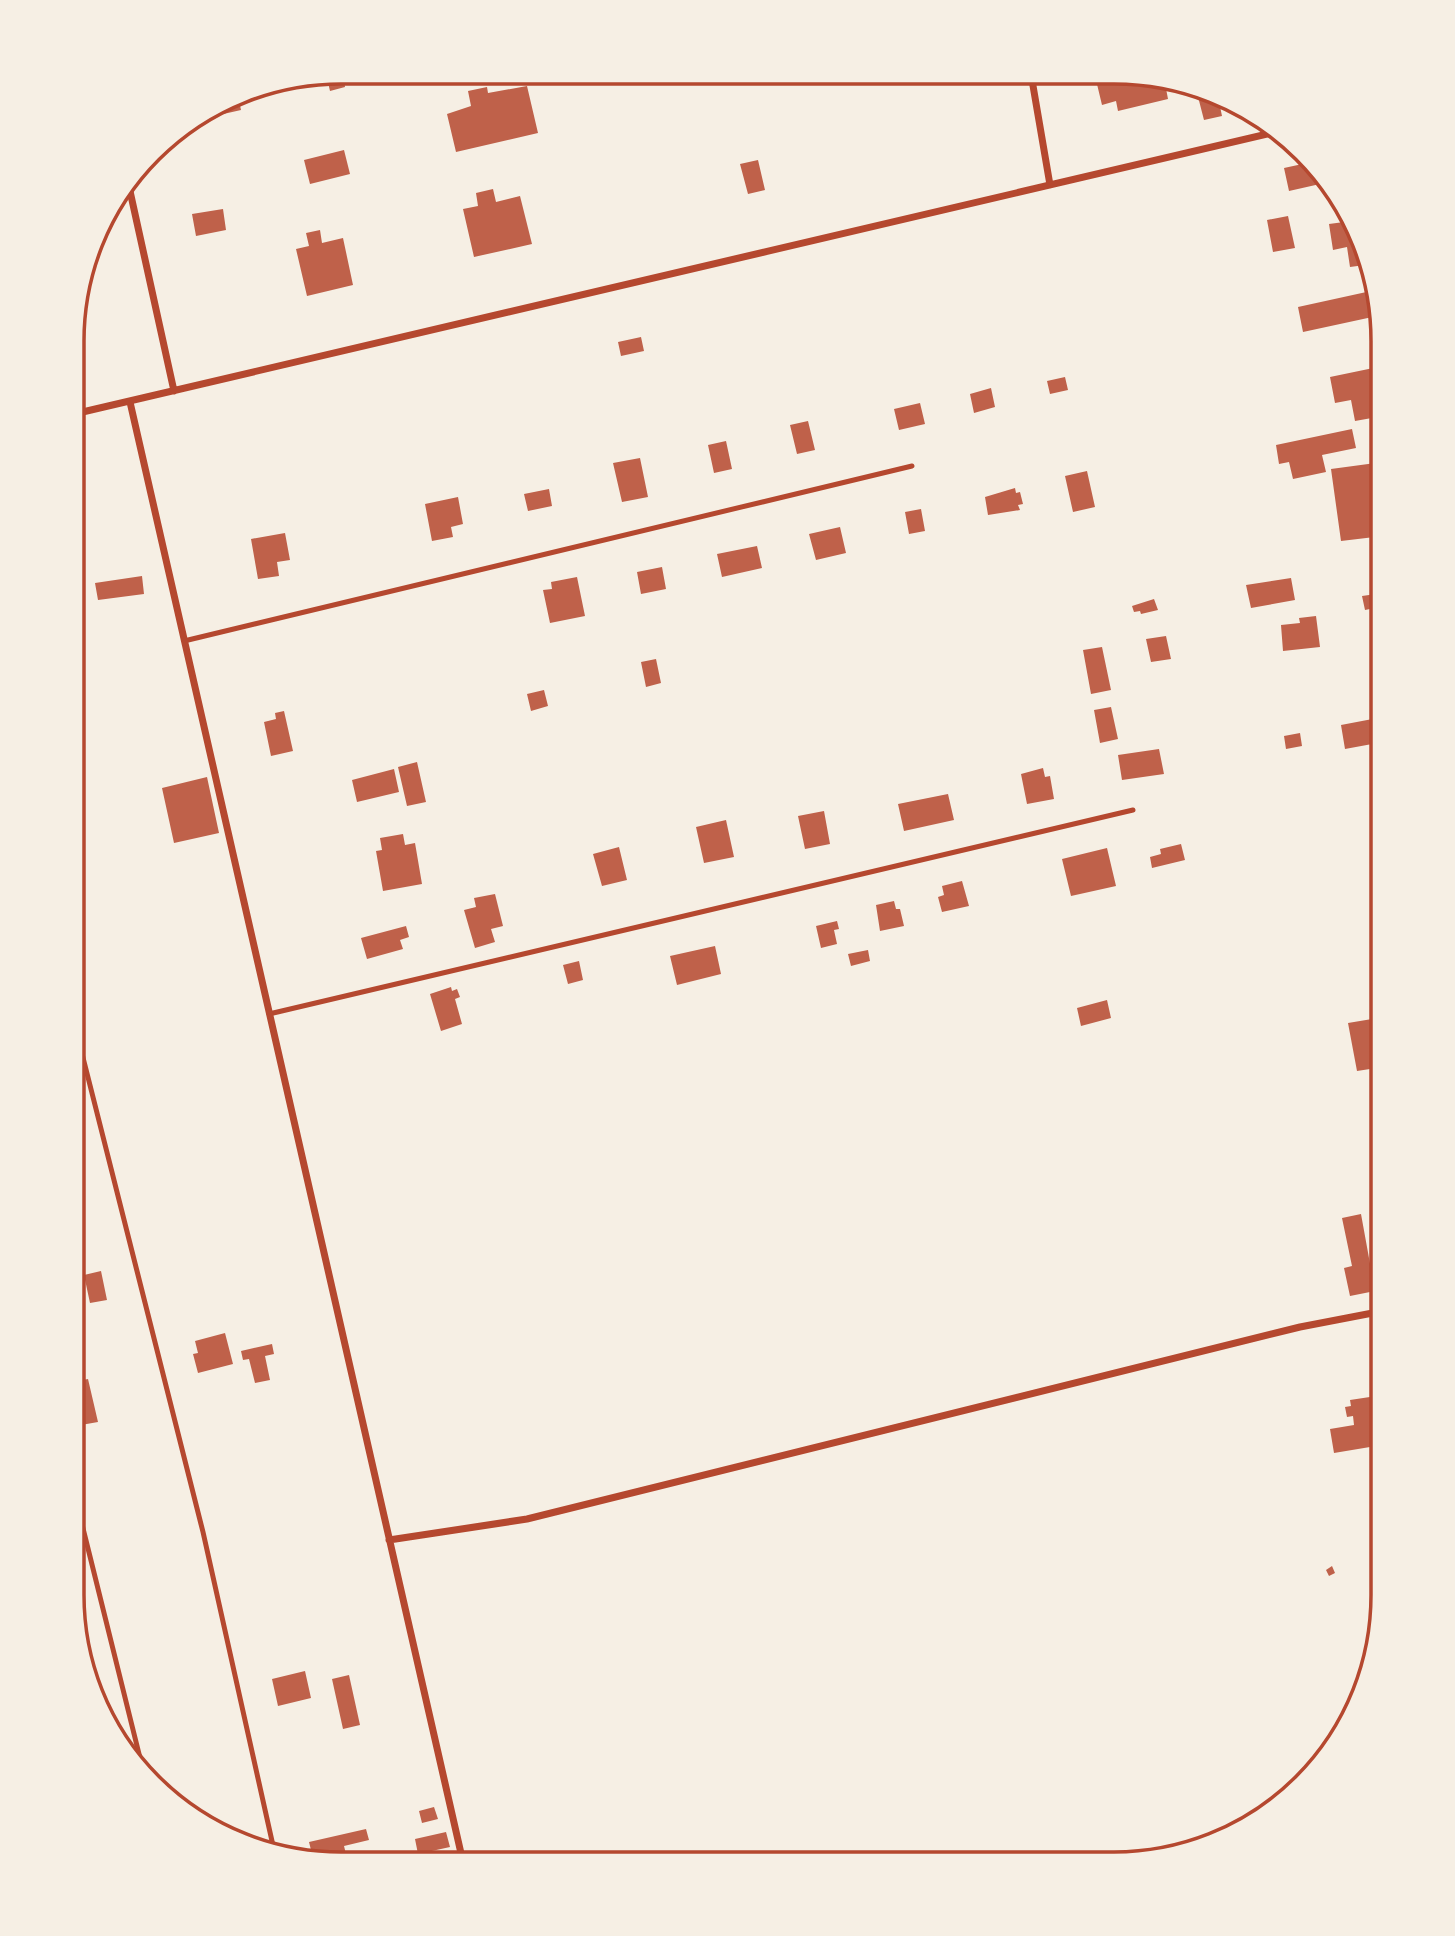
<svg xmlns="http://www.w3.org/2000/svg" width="1455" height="1936" font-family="'Source Sans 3',sans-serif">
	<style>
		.building { fill: #bf614a }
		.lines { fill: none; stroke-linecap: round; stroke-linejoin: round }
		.service { stroke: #b5482f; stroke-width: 5 }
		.minor { stroke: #b5482f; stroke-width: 7 }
		.rim { fill: none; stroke: #b5482f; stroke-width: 3.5 }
	</style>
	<rect width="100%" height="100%" fill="#f6efe4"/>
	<path class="building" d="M341 72H348L343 74 345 87 330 91 327 78 306 83 305 78Z
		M1110 74H1149L1164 78 1168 99 1118 111 1116 101 1102 105 1096 80 1110 76Z
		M527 86 538 133 456 152 447 114 471 106 468 91 487 87 488 93Z
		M1201 88 1217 92 1222 116 1204 120 1196 89Z
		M238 96 241 110 197 120Z
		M344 150 350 174 310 184 304 160Z
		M758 160 765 190 748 194 740 164Z
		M1307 163 1318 176 1320 184 1289 191 1284 168Z
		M493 189 496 202 520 196 532 244 474 257 463 209 478 206 476 193Z
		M1341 205 1355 222 1365 265 1350 267 1347 247 1333 250 1329 224 1344 222Z
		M223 209 226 230 196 236 192 214Z
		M1288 216 1295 248 1273 252 1267 220Z
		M320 230 322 243 343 238 353 285 307 296 296 249 309 246 306 233Z
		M1371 291 1377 316 1303 332 1298 307Z
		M641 337 644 351 621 356 618 342Z
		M1383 366V416L1355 421 1351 400 1335 403 1330 377Z
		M1065 377 1068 390 1050 394 1047 381Z
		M991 388 995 407 974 413 970 394Z
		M920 403 925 424 899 430 894 409Z
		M808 421 815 450 797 454 790 425Z
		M1352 429 1356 448 1322 455 1326 472 1293 479 1289 462 1279 464 1276 445Z
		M726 441 732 469 714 473 708 445Z
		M640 458 648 497 622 502 613 463Z
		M1383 462V536L1341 541 1331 469Z
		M1087 471 1095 507 1073 512 1065 476Z
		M1015 488 1016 493 1020 492 1023 504 1018 505 1020 510 988 515 985 497Z
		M549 489 552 506 528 511 524 494Z
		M458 497 463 524 451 527 453 537 432 541 425 504Z
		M921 509 925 531 909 534 905 512Z
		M840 527 846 553 816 560 809 534Z
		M285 533 290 560 277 562 279 576 258 579 251 539Z
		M757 546 762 568 722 577 717 554Z
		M662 567 666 589 641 594 637 572Z
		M142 576 144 594 98 600 95 583Z
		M577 577 585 616 550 623 543 590 552 589 551 582Z
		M1291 578 1295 600 1251 608 1246 585Z
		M1383 593V649H1380L1375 608 1365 610 1362 596Z
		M1154 599 1158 610 1141 614 1140 611 1134 612 1132 606Z
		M1316 616 1320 647 1283 651 1281 625 1300 623 1299 618Z
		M1166 636 1171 659 1151 662 1146 639Z
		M1102 647 1111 690 1091 694 1083 650Z
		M656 659 661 683 646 687 641 662Z
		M544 690 548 706 531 711 527 694Z
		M1111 707 1118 739 1100 743 1094 710Z
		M284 711 293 751 271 756 264 722 276 719 275 713Z
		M1383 717V742L1345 749 1341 725Z
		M1300 733 1302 746 1286 749 1284 736Z
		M1159 749 1164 774 1122 780 1118 755Z
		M417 762 426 802 407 806 398 767Z
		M1043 768 1045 777 1050 776 1054 799 1027 804 1021 774Z
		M394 769 399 792 357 802 352 780Z
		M207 777 219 833 174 843 162 788Z
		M1383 784V836L1376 837 1370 786Z
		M948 794 954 820 904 831 898 804Z
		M824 811 830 844 805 849 798 816Z
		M726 820 734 857 704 863 696 827Z
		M403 834 405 845 415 843 422 884 383 891 376 851 382 850 380 838Z
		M1181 844 1185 860 1152 868 1150 857 1161 854 1160 849Z
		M619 847 627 880 602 886 593 854Z
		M1107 848 1116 886 1071 896 1062 859Z
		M962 881 969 906 942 912 938 897 944 895 942 886Z
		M495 894 503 926 491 929 495 942 475 948 464 910 476 907 474 898Z
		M894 901 896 909H900L904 926 880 931 876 905Z
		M837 921 839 929 834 930 837 944 821 948 816 926Z
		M406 926 409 937 400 940 403 949 367 959 361 938Z
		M715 946 721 974 677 985 670 956Z
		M868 950 870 961 851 966 848 954Z
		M579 961 583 980 568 984 563 965Z
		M451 987 452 991 457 989 460 997 455 999 462 1024 441 1031 430 994Z
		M1107 1000 1111 1018 1081 1026 1077 1008Z
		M1378 1018 1383 1050V1067L1357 1071 1348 1023Z
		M1361 1214 1375 1291 1350 1296 1344 1268 1352 1266 1342 1218Z
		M101 1271 107 1300 90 1303 84 1275Z
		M225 1333 233 1364 198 1373 193 1354 198 1353 195 1341Z
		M272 1344 274 1354 265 1356 270 1380 255 1383 249 1359 243 1360 241 1351Z
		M88 1379 98 1422 81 1425 72 1382Z
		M1383 1395V1461L1373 1463 1370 1447 1334 1453 1330 1429 1354 1425 1353 1416 1347 1417 1345 1407 1351 1406 1350 1400Z
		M1332 1566 1335 1573 1329 1576 1326 1570Z
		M305 1671 311 1698 278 1706 272 1679Z
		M349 1675 360 1725 343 1729 332 1679Z
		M434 1807 438 1819 422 1823 419 1811Z
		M366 1829 369 1840 344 1846 348 1862H314L309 1842Z
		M446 1832 450 1847 418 1854 415 1839Z"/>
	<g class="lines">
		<path class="service" d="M184 641 912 466
			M269 1014 1133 810
			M73 1018 203 1532 274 1850
			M72 1484 145 1778"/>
		<path class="minor" d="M1031 74 1050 185
			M128 182 174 391
			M130 402 463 1862
			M74 414 1280 131
			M389 1540 527 1519 1300 1327 1383 1311"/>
	</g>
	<path d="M0 0H1455V1936H0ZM341 84H1114A257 257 0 0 1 1371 341V1595A257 257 0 0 1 1114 1852H341A257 257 0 0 1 84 1595V341A257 257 0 0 1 341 84Z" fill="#f6efe4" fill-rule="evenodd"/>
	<path class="rim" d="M341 84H1114A257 257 0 0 1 1371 341V1595A257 257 0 0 1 1114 1852H341A257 257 0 0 1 84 1595V341A257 257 0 0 1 341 84Z"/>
</svg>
